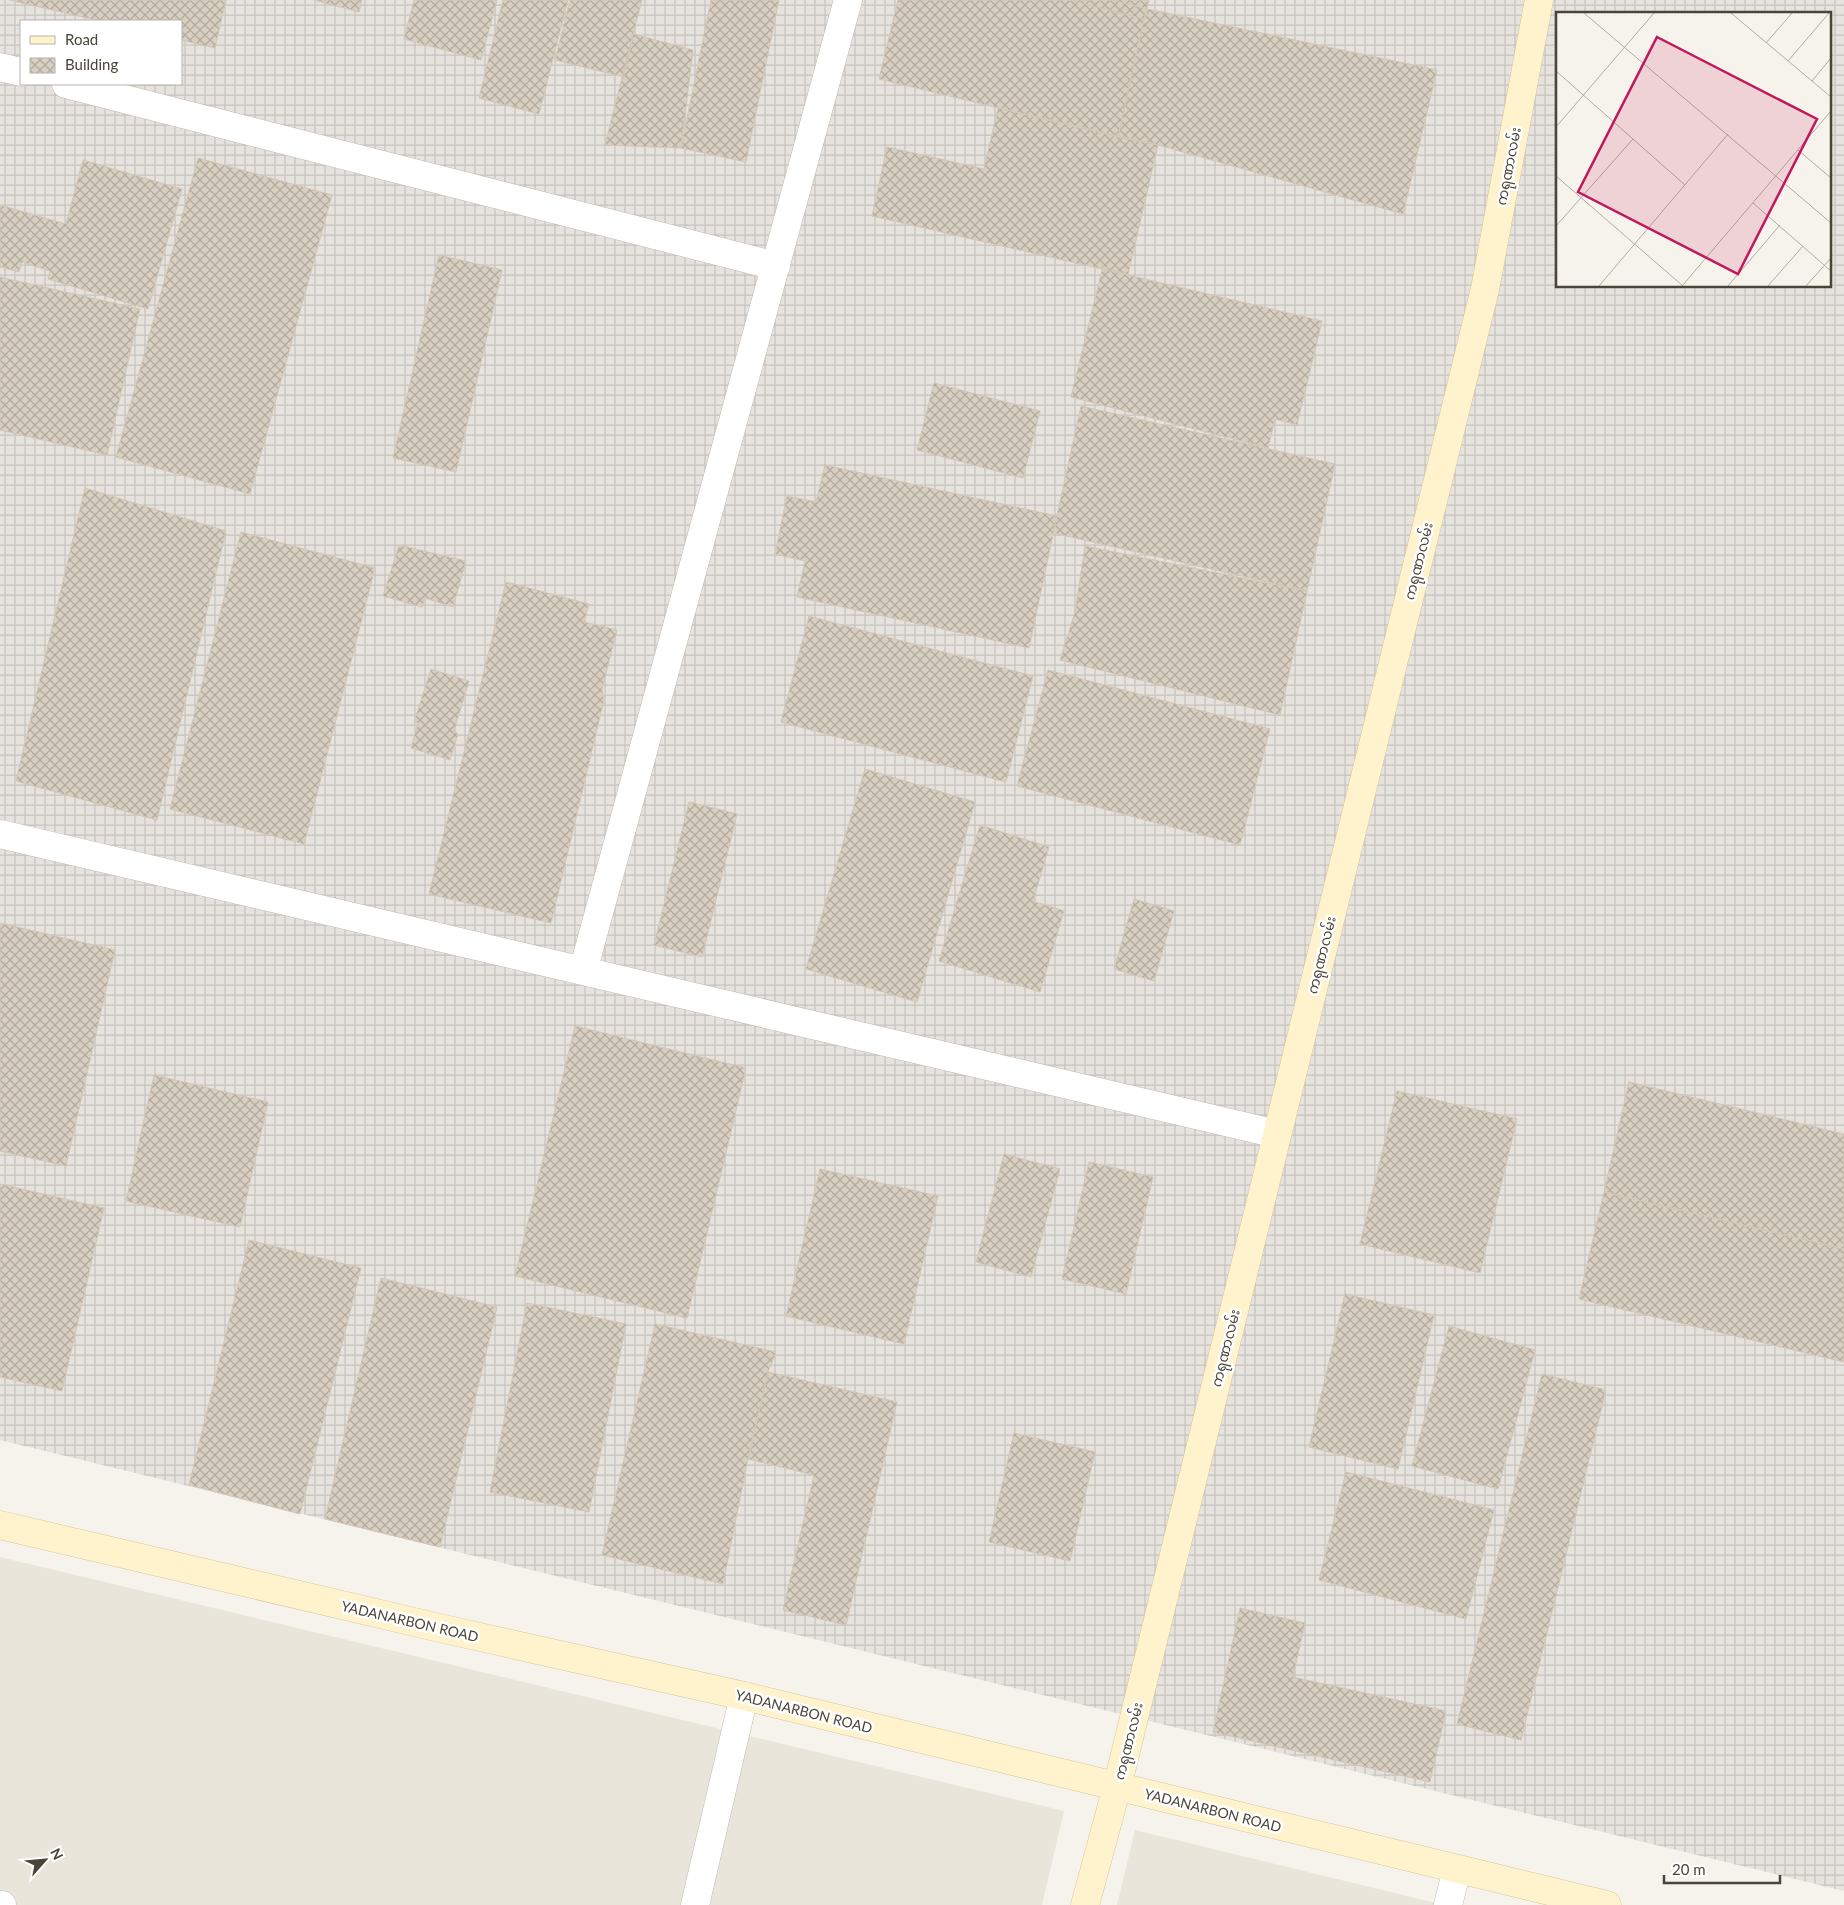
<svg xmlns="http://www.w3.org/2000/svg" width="1844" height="1905" font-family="Lato,'Noto Sans Myanmar',sans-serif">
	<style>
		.residential { fill: #eae5da }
		.industrial { fill: url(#industrial-grid); fill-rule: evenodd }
		.building { fill: url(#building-cross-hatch); stroke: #d3c7b4 }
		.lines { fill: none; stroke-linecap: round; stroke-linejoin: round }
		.street-casing { stroke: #c2bbae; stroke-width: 29 }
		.secondary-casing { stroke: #d6c79b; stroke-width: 29 }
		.street { stroke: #fff; stroke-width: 28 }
		.secondary { stroke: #fff3cd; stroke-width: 28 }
		.labels { text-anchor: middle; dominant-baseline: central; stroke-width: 5; stroke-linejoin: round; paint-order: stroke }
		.street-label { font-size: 14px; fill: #4b4439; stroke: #fff }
		.inset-road { fill: none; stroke: #b2ada4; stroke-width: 1 }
		.view { fill: #c2185b; fill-opacity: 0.15; stroke: #c2185b; stroke-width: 2.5 }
		.inset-edge { fill: none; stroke: #4b4439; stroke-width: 2.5 }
	</style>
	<defs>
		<pattern id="industrial-grid" width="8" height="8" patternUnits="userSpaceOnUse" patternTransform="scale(1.25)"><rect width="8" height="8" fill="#e6e2dd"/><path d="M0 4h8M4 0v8" fill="none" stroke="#c7c3be"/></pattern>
		<pattern id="building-cross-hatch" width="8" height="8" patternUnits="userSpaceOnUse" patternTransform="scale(1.25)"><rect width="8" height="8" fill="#d8cfc1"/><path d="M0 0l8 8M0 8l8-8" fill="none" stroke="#b1aa9e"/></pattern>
	</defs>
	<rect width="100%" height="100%" fill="#f6f3ec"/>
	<path class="residential" d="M0 1557 1064 1811 1042 1905H0Z
		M1135 1830 1444 1905H1117Z"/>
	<path class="industrial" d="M0 0H1844V1891L0 1440ZM1558 14H1830V286H1558ZM21 21H181V84H21Z"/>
	<path class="building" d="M9 0H226L215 48 181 40V21H100Z
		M314 0H362L359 12Z
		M414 0H497L481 60 404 39Z
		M503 0H568L539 114 479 98Z
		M570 0H642L633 34 624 77 555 60Z
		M711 0H779L746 162 681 148Z
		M898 0H1112L1148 9 1144 19 1118 137 879 79Z
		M1069 0H1149L1144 19Z
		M1148 9 1437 70 1403 214 1158 145 1118 137 1144 19Z
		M633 34 693 50 681 148 605 145Z
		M998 108 1158 145 1128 275 872 216 887 147 984 169Z
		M198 158 332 195 250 494 116 457Z
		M83 160 182 189 148 309 48 279 50 271 22 262 19 272 0 267V205L66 224Z
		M439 255 502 270 456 472 393 458Z
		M1103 266 1128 275 1322 321 1297 425 1275 419 1268 448 1071 397Z
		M0 277 140 309 107 455 0 430Z
		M934 383 1040 411 1023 478 917 450Z
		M1081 406 1335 464 1307 591 1053 533Z
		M825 465 1057 516 1029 648 797 597 805 561 775 554 787 496 816 502Z
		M85 488 226 531 157 820 16 781Z
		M241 532 375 568 304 844 170 809Z
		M399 545 466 561 453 607 425 598 422 607 383 596Z
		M1085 546 1307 591 1280 715 1060 660 1075 612Z
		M506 582 589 604 584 622 617 630 602 689 604 700 551 923 429 894Z
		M809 616 1033 676 1006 782 781 722Z
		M431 669 469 681 454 731 458 734 450 760 411 748 418 723 414 722Z
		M1048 670 1270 729 1240 845 1017 786Z
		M865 769 975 802 917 1002 806 969Z
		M689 802 737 814 702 957 654 945Z
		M980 825 1049 847 1033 901 1064 911 1040 992 939 961Z
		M1134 899 1174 911 1154 981 1114 969Z
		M0 923 115 950 66 1166 0 1151Z
		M575 1026 746 1068 687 1318 515 1276Z
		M154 1075 268 1102 240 1227 126 1201Z
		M1629 1082 1844 1134V1249L1604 1192Z
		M1397 1091 1517 1119 1480 1273 1360 1244Z
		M1004 1154 1060 1169 1031 1277 976 1262Z
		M1089 1162 1153 1177 1126 1294 1062 1279Z
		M820 1169 938 1196 904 1344 786 1316Z
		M0 1184 104 1208 62 1391 0 1377Z
		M1604 1192 1844 1249V1362L1579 1299Z
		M249 1240 361 1268 300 1514 189 1485Z
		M381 1278 497 1307 440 1547 325 1519Z
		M1345 1294 1434 1315 1398 1469 1309 1447Z
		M527 1303 626 1324 589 1512 490 1492Z
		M655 1324 776 1352 768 1372 748 1459 723 1584 602 1555Z
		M1449 1326 1535 1350 1498 1489 1412 1466Z
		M768 1372 897 1402 846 1625 783 1610 814 1475 748 1459Z
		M1542 1374 1606 1390 1521 1740 1457 1724Z
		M1014 1433 1095 1452 1070 1561 989 1542Z
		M1346 1472 1494 1510 1466 1619 1319 1580Z
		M1240 1608 1305 1623 1293 1677 1446 1711 1430 1782 1213 1732Z"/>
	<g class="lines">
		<g class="street-casing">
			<path id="street" d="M0 67 21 72
				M66 84 776 266
				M0 834 1277 1134
				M583 971 848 0
				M0 1905H2
				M695 1905 744 1696
				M1448 1905 1457 1869"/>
		</g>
		<g class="secondary-casing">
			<path id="secondary" d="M0 1525 444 1629 744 1696 1607 1905
				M1085 1905 1117 1787 1485 289 1539 0"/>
		</g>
		<use href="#street" class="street"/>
		<use href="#secondary" class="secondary"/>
	</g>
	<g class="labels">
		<g class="street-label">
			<text transform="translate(1508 166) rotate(-79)">ကရုဏာလမ်း</text>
			<text transform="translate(1418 561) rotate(-76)">ကရုဏာလမ်း</text>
			<text transform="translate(1321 955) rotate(-76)">ကရုဏာလမ်း</text>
			<text transform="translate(1225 1348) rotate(-76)">ကရုဏာလမ်း</text>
			<text transform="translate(410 1621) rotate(13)">YADANARBON ROAD</text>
			<text transform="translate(804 1711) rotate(14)">YADANARBON ROAD</text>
			<text transform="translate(1128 1741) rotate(-76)">ကရုဏာလမ်း</text>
			<text transform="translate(1213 1810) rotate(14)">YADANARBON ROAD</text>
		</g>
	</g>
	<g transform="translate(1556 12)">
		<rect width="275" height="275" fill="#f6f3ec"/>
		<path class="inset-road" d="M28 1 275 211M175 1 275 85M210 31 236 1M232 49 273 1M0 59 129 173M256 69 275 46M0 115 98 1M242 138 275 166M0 164 127 274M197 191 275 259M0 214 77 127M43 274 172 122M126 274 275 99M172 274 224 213M212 274 247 234M250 274 275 246"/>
		<path class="view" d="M101 25 261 107 182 262 22 180Z"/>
		<rect width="275" height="275" class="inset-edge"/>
	</g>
	<rect x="20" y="20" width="162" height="65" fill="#ffffff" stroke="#b7b4b0"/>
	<rect x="30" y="36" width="25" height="8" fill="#fff3cd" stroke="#b7b4b0"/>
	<text x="65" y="45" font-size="15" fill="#4b4439">Road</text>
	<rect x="30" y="58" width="25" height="15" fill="url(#building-cross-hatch)" stroke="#b7b4b0"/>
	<text x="65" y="70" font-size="15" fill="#4b4439">Building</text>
	<g transform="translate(45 1860) rotate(63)" stroke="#ffffff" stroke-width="4" paint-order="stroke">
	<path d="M0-4L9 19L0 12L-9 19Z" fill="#4b4439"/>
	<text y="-8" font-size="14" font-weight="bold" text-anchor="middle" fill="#4b4439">N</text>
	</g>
	<path d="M1664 1875v8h116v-8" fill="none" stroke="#4b4439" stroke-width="2.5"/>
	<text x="1672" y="1875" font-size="15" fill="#4b4439" stroke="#ffffff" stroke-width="4" paint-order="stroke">20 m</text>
</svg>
